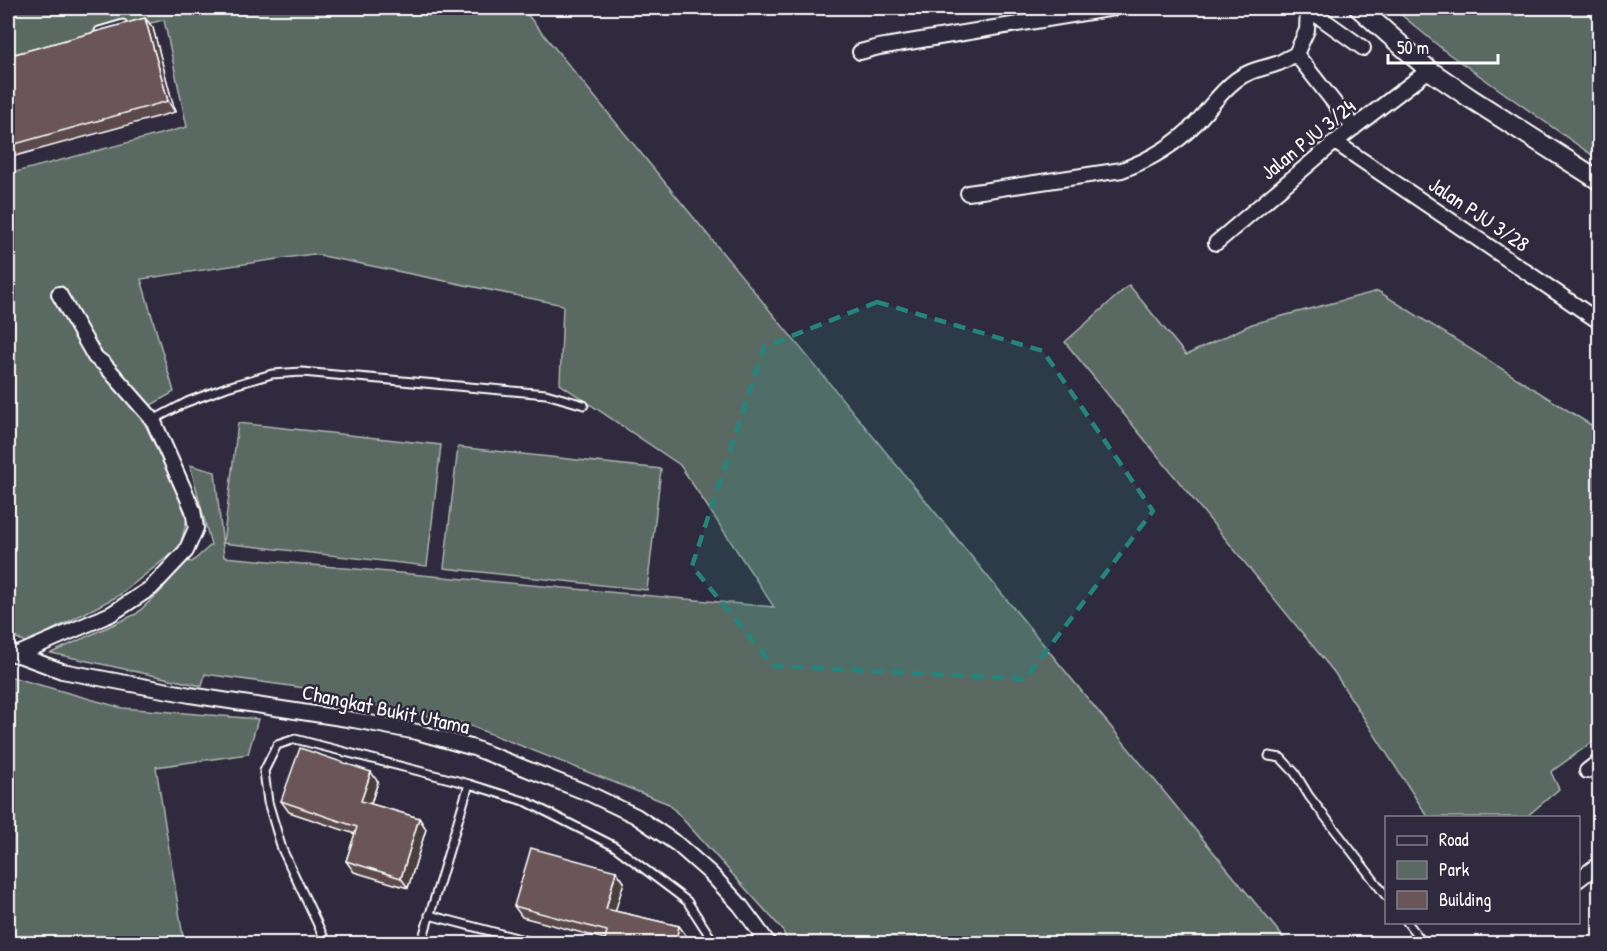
<svg xmlns="http://www.w3.org/2000/svg" width="1607" height="951" font-family="'Patrick Hand',sans-serif">
	<style>
		.green { fill: #5a6a62; stroke: #acb4b0; stroke-width: 1.5 }
		.lines { fill: none; stroke-linecap: round; stroke-linejoin: round }
		.service-casing { stroke: #fff; stroke-width: 11 }
		.minor-casing { stroke: #fff; stroke-width: 18 }
		.tertiary-casing { stroke: #fff; stroke-width: 22 }
		.service { stroke: #2f2a3d; stroke-width: 7 }
		.minor { stroke: #2f2a3d; stroke-width: 14 }
		.tertiary { stroke: #2f2a3d; stroke-width: 18 }
		.wall { fill: #5b494c; stroke: #fff; stroke-width: 1.5 }
		.shaded-wall { fill: #4a3c3e; stroke: #fff; stroke-width: 1.5 }
		.building { fill: #6a5558; stroke: #fff; stroke-width: 1.5 }
		.marked { fill: #27847c; fill-opacity: 0.2; stroke: #27847c; stroke-width: 4.5; stroke-dasharray: 12 8; stroke-linejoin: round }
		.labels { text-anchor: middle; dominant-baseline: central; stroke-width: 5; stroke-linejoin: round; paint-order: stroke }
		.street-label { font-size: 21px; fill: #fff; stroke: #2f2a3d }
	</style>
	<rect width="100%" height="100%" fill="#2f2a3d"/>
	<filter id="ink" filterUnits="userSpaceOnUse"><feTurbulence type="fractalNoise" baseFrequency=".0167" numOctaves="2"/><feDisplacementMap in="SourceGraphic" scale="12" xChannelSelector="R" yChannelSelector="G"/><feConvolveMatrix kernelMatrix="1 2 1 2 8 2 1 2 1" color-interpolation-filters="sRGB"/></filter>
	<g filter="url(#ink)">
		<path class="green" d="M8 8H522L1288 943H788L782 929 669 804 463 723 313 693 312 689 205 674 202 686 51 653 136 614 162 590 179 560 192 562 211 545 190 465 215 472 224 557 774 607 680 465 560 384 563 305 313 254 141 279 174 392 139 412 173 482 187 519 180 547 118 596 27 643 8 634V174L187 127 164 20 8 55Z
			M1393 8H1599V160L1446 52Z
			M1129 285 1186 355 1252 324 1378 291 1599 430V737L1551 772 1559 789 1526 817H1428L1334 672 1065 342Z
			M238 423 441 445 427 566 223 543Z
			M458 447 661 469 647 590 444 568Z
			M8 676 122 708 258 719 248 754 156 767 184 943H8Z"/>
		<g class="lines">
			<g class="service-casing">
				<path id="service" d="M99 31 123 24
					M153 420 187 402 227 387 272 374 302 372 546 394 584 405
					M1269 756 1281 758 1295 773 1309 796 1386 896
					M429 915 539 944
					M1407 922 1424 944
					M327 944 282 849 268 802 264 771 277 745 295 739 469 784 527 802 614 846 687 901 715 944
					M421 944 469 784
					M750 944 763 935"/>
			</g>
			<g class="minor-casing">
				<path id="minor" d="M1307 8 1363 48
					M860 52 879 47 1114 8
					M1296 54 1354 128
					M1335 142 1600 322
					M968 193 1122 170C1149 160 1175 145 1195 124 1210 108 1219 93 1236 80 1251 69 1263 69 1279 63 1285 60 1290 57 1296 54L1307 30 1308 8
					M1216 243 1335 142 1429 70
					M8 651 62 671 190 695 354 720 417 732 474 748 590 794 636 816 677 844 710 873 740 905 769 944
					M16 655 111 614 151 588 186 551 196 528 193 510 153 420 104 364 95 357 59 294
					M1587 771 1600 761
					M1578 880 1600 863"/>
			</g>
			<g class="tertiary-casing">
				<path id="tertiary" d="M1359 8 1429 70 1470 98 1600 181"/>
			</g>
			<use href="#service" class="service"/>
			<use href="#minor" class="minor"/>
			<use href="#tertiary" class="tertiary"/>
		</g>
		<path class="wall" d="M145 18 153 28 175 112 8 158V56Z
			M378 782 371 804 419 818 426 829 408 888 354 872 346 861 355 834 289 812 281 801Z
			M616 871 624 882 615 911 679 926 687 937 685 944H604L605 939 522 917 514 906Z"/>
		<path class="shaded-wall" d="M145 18 153 28 175 112 168 101Z
			M371 772 378 782 368 811 361 801Z
			M419 818 426 829 408 888 401 878Z
			M616 871 624 882 613 919 606 909Z
			M679 926 687 937 685 944H675Z"/>
		<path class="building" d="M145 18 168 101 8 146V56Z
			M300 748 371 772 361 801 419 818 401 878 346 861 357 827 281 801Z
			M531 848 616 871 606 909 679 926 675 944H604L607 931 514 906Z"/>
	</g>
	<path class="marked" d="M877 302 1043 351 1153 511 1025 679 773 666 692 566 764 347Z"/>
	<g class="labels">
		<g class="street-label">
			<text transform="translate(1308 139) rotate(-39)">Jalan PJU 3/24</text>
			<text transform="translate(1479 214) rotate(34)">Jalan PJU 3/28</text>
			<text transform="translate(386 709) rotate(12)">Changkat Bukit Utama</text>
		</g>
	</g>
	<rect width="1607" height="951" fill="none" stroke="#2f2a3d" stroke-width="30"/>
	<rect x="15" y="15" width="1577" height="921" fill="none" stroke="#fff" stroke-width="2" filter="url(#ink)"/>
	<rect x="1385" y="816" width="195" height="108" fill="#2f2a3d" stroke="#827f8b" stroke-width="1.5"/>
	<rect x="1397" y="836" width="30" height="9" fill="#2f2a3d" stroke="#827f8b" stroke-width="1.5"/>
	<text x="1439" y="846" font-size="18" fill="#ffffff">Road</text>
	<rect x="1397" y="861" width="30" height="18" fill="#5a6a62" stroke="#827f8b" stroke-width="1.5"/>
	<text x="1439" y="876" font-size="18" fill="#ffffff">Park</text>
	<rect x="1397" y="891" width="30" height="18" fill="#6a5558" stroke="#827f8b" stroke-width="1.5"/>
	<text x="1439" y="906" font-size="18" fill="#ffffff">Building</text>
	<path d="M1388 54v9h110v-9" fill="none" stroke="#ffffff" stroke-width="3"/>
	<text x="1397" y="54" font-size="18" fill="#ffffff" stroke="#2f2a3d" stroke-width="4.5" paint-order="stroke">50 m</text>
</svg>
